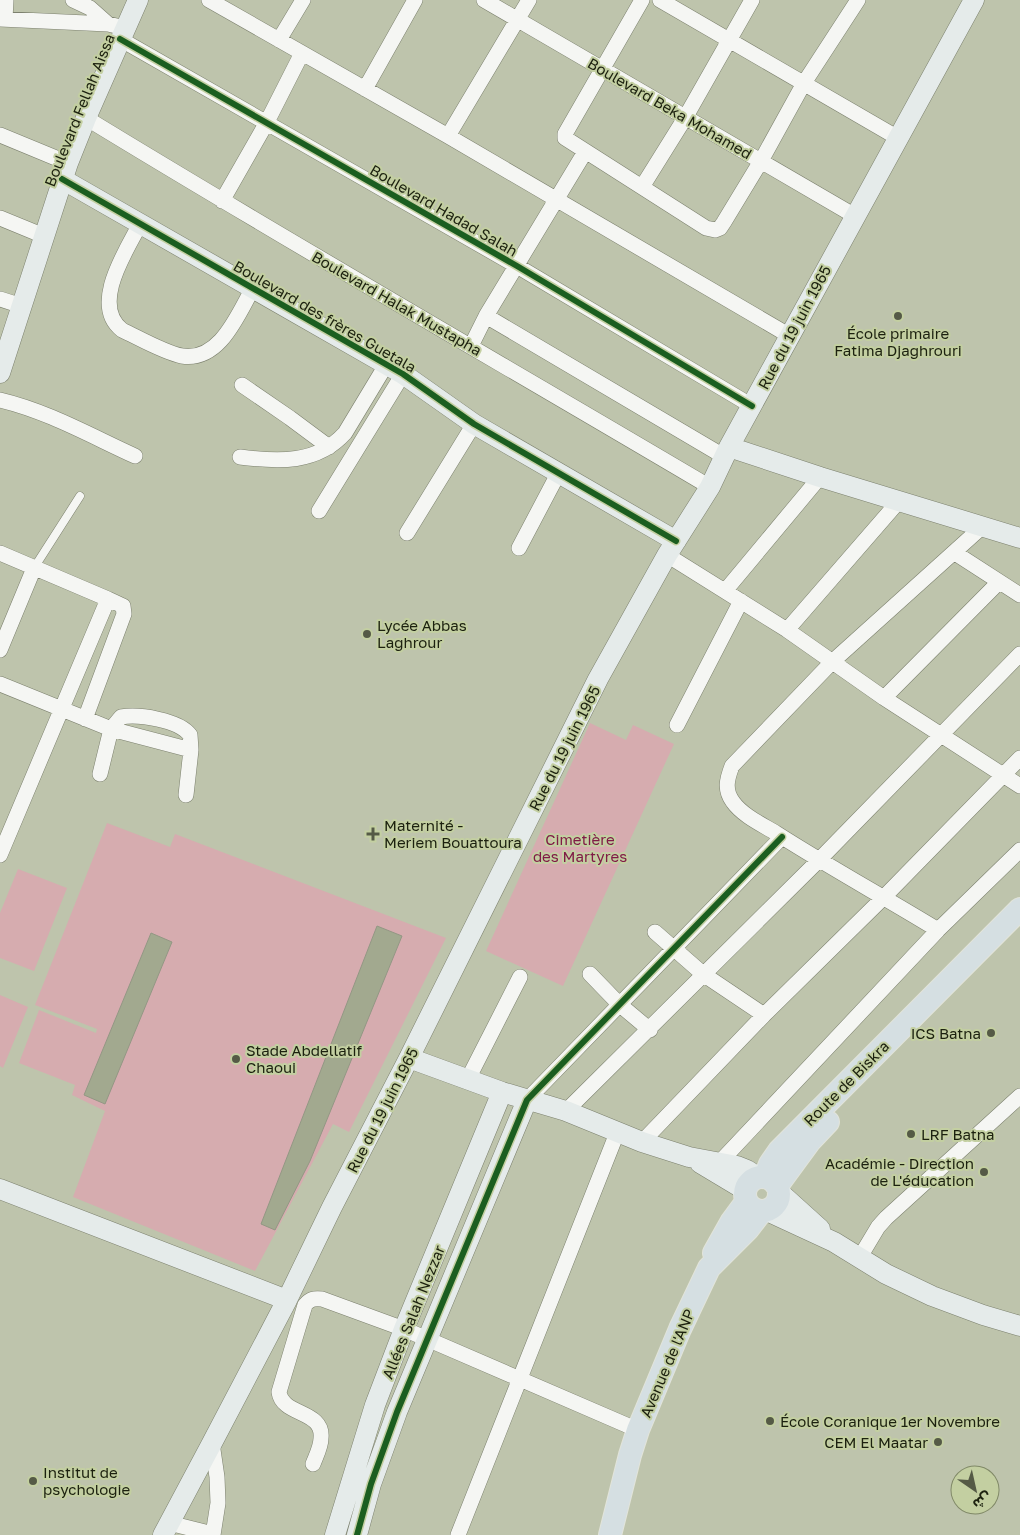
<svg xmlns="http://www.w3.org/2000/svg" width="1020" height="1535" font-family="'Golos Text','Noto Sans Arabic',sans-serif">
	<style>
		.green { fill: #d6acaf }
		.building { fill: #a2a98f; stroke: #939784 }
		.lines { fill: none; stroke-linecap: round; stroke-linejoin: round }
		.lane-casing { stroke: #7c806e; stroke-width: 9 }
		.street-casing { stroke: #7c806e; stroke-width: 16 }
		.secondary-casing { stroke: #7c806e; stroke-width: 21 }
		.primary-casing { stroke: #e2e4da; stroke-width: 24 }
		.lane { stroke: #f5f6f3; stroke-width: 8 }
		.street { stroke: #f5f6f3; stroke-width: 15 }
		.secondary { stroke: #e5ebea; stroke-width: 20 }
		.primary { stroke: #d5dfe2; stroke-width: 22 }
		.cycleway-casing { stroke: #c3cfa1; stroke-width: 9 }
		.cycleway { stroke: #1b5e20; stroke-width: 6 }
		.poi-dot { fill: #555a46; stroke: #c3cfa1; stroke-width: 2 }
		.labels { text-anchor: middle; dominant-baseline: central; stroke-width: 4; stroke-linejoin: round; paint-order: stroke }
		.street-label { font-size: 15px; fill: #1c210f; stroke: #c3cfa1 }
		.poi-label { font-size: 15px; fill: #1c210f; stroke: #c3cfa1; text-anchor: start }
		.park-label { font-size: 15px; fill: #801b46; stroke: #c3cfa1 }
	</style>
	<rect width="100%" height="100%" fill="#bec4ac"/>
	<path class="green" d="M590 723 626 740 633 725 674 744 563 986 486 951Z
		M107 823 170 847 175 834 446 938 349 1132 333 1124 255 1271 73 1197 105 1111 72 1095 75 1085 19 1063 39 1010 96 1033 97 1029 35 1005Z
		M18 869 67 888 34 971 0 958V913Z
		M0 995 28 1007 3 1068 0 1066Z"/>
	<path class="building" d="M377 926 402 936 310 1161 275 1230 261 1224Z
		M151 933 172 942 105 1104 84 1095Z"/>
	<g class="lines">
		<g class="lane-casing">
			<path id="lane" d="M34 568 80 496"/>
		</g>
		<g class="street-casing">
			<path id="street" d="M73 0 90 8 108 24
				M209 0 448 136 790 336
				M484 0 855 216
				M642 0 565 134V138L706 228 715 230 720 228 724 222 761 161 804 83 858 0
				M660 0 898 138
				M0 19 108 24 125 28
				M5 19 6 0
				M120 39 517 266 752 406
				M279 40 303 0
				M365 89 415 0
				M86 118C292 244 502 364 710 487
				M0 135 68 163
				M448 136 529 0
				M642 187 685 118 752 0
				M222 201 267 122 302 53
				M0 218 44 236
				M140 224C126 251 90 305 122 330 139 338 165 353 182 356 220 362 238 314 253 288
				M0 299 22 306
				M486 316 725 457
				M471 346 486 316 585 152
				M242 385 290 418 329 447
				M0 400C47 411 91 436 135 456
				M240 457C278 462 317 464 345 433L386 365
				M319 511 403 374
				M407 533 474 424
				M519 548 558 474
				M0 553 108 599 0 855
				M955 553 1020 595
				M667 555 787 630 884 698 1020 786
				M725 591 820 477
				M787 630 899 501
				M0 650 34 568
				M0 684 111 729 191 750
				M884 698 999 582
				M85 719 124 614 123 606 108 599
				M677 725 741 601
				M100 774 111 729 121 717C139 714 179 720 190 735L191 750 186 795
				M938 930C884 897 829 867 776 833 763 825 743 816 733 802 724 790 727 779 732 766L832 662 983 526
				M655 932 703 974 764 1015
				M590 974 619 1004 650 1030
				M468 1079 520 977
				M527 1100 782 837
				M566 1111 819 860 1020 654
				M642 1142 764 1015 884 897 1020 758
				M720 1162 938 930 1020 850
				M860 1257 878 1227 886 1218 1020 1096
				M212 1443 217 1477 218 1503 213 1535
				M313 1464C316 1456 321 1447 321 1438 324 1410 282 1416 279 1392L305 1305C310 1299 314 1298 322 1299L404 1329 638 1430
				M169 1523 213 1534
				M458 1535 617 1133"/>
		</g>
		<g class="secondary-casing">
			<path id="secondary" d="M62 179 403 374 474 424 676 541
				M0 373 68 163 86 118 138 0
				M729 447 820 477 1020 538
				M409 1058 502 1092 566 1111 642 1142 689 1157 737 1166 747 1170 758 1177
				M700 1163 745 1190
				M0 1189 287 1300
				M779 1192 820 1229
				M767 1211 834 1242 886 1274 932 1296 983 1315 1020 1326
				M163 1535 212 1443 287 1300 332 1207 409 1058 598 679 667 555 710 487 729 447 974 0
				M335 1535 375 1405 404 1329 502 1092
				M357 1535 371 1484 397 1412 527 1100"/>
		</g>
		<g class="primary-casing">
			<path id="primary" d="M745 1194a17 17 0 1 1 34 0a17 17 0 1 1-34 0Z
				M765 1177 770 1164 779 1151 1020 909
				M777 1186 810 1141 828 1122
				M714 1253 732 1221 746 1202
				M610 1535 630 1455 638 1430 680 1329 709 1268 748 1229 761 1212"/>
		</g>
		<use href="#lane" class="lane"/>
		<use href="#street" class="street"/>
		<use href="#secondary" class="secondary"/>
		<use href="#primary" class="primary"/>
		<g class="cycleway-casing">
			<path id="cycleway" d="M120 39 517 266 752 406
				M62 179 403 374 474 424 676 541
				M357 1535 371 1484 397 1412 527 1100 782 837"/>
		</g>
		<use href="#cycleway" class="cycleway"/>
	</g>
	<g class="poi-dot">
		<circle cx="898" cy="316" r="5"/>
		<circle cx="367" cy="634" r="5"/>
		<path d="M370.5 826.5h5v5h5v5h-5v5h-5v-5h-5v-5h5z"/>
		<circle cx="991" cy="1033" r="5"/>
		<circle cx="236" cy="1059" r="5"/>
		<circle cx="911" cy="1134" r="5"/>
		<circle cx="984" cy="1172" r="5"/>
		<circle cx="770" cy="1421" r="5"/>
		<circle cx="938" cy="1442" r="5"/>
		<circle cx="33" cy="1481" r="5"/>
	</g>
	<g class="labels">
		<g class="street-label">
			<text transform="translate(670 108) rotate(30)">Boulevard Beka Mohamed</text>
			<text transform="translate(79 110) rotate(-68)">Boulevard Fellah Aissa</text>
			<text transform="translate(444 210) rotate(30)">Boulevard Hadad Salah</text>
			<text transform="translate(397 303) rotate(30)">Boulevard Halak Mustapha</text>
			<text transform="translate(325 316) rotate(30)">Boulevard des frères Guetala</text>
			<text transform="translate(794 327) rotate(-62)">Rue du 19 juin 1965</text>
			<text transform="translate(564 748) rotate(-63)">Rue du 19 juin 1965</text>
			<text transform="translate(846 1083) rotate(-45)">Route de Biskra</text>
			<text transform="translate(382 1110) rotate(-63)">Rue du 19 juin 1965</text>
			<text transform="translate(413 1312) rotate(-68)">Allées Salah Nezzar</text>
			<text transform="translate(667 1363) rotate(-67)">Avenue de l'ANP</text>
		</g>
		<g class="poi-label">
			<text x="898" y="333" text-anchor="middle">École primaire<tspan x="898" dy="17">Fatima Djaghrouri</tspan></text>
			<text x="377" y="625">Lycée Abbas<tspan x="377" dy="17">Laghrour</tspan></text>
			<text x="384" y="825">Maternité -<tspan x="384" dy="17">Meriem Bouattoura</tspan></text>
			<text x="981" y="1033" text-anchor="end">ICS Batna</text>
			<text x="246" y="1050">Stade Abdellatif<tspan x="246" dy="17">Chaoui</tspan></text>
			<text x="921" y="1134">LRF Batna</text>
			<text x="974" y="1163" text-anchor="end">Académie - Direction<tspan x="974" dy="17">de L'éducation</tspan></text>
			<text x="780" y="1421">École Coranique 1er Novembre</text>
			<text x="928" y="1442" text-anchor="end">CEM El Maatar</text>
			<text x="43" y="1472">Institut de<tspan x="43" dy="17">psychologie</tspan></text>
		</g>
		<g class="park-label">
			<text x="580" y="839">Cimetière<tspan x="580" dy="17">des Martyres</tspan></text>
		</g>
	</g>
	<g transform="translate(975 1490) rotate(146)"><circle r="24" fill="#c3cfa1" stroke="#808967"/>
	<path d="M0-4L9 19L0 12L-9 19Z" fill="#555a46"/>
	<text y="-8" font-size="14" font-weight="bold" text-anchor="middle" fill="#1c210f">ش</text>
	</g>
</svg>
